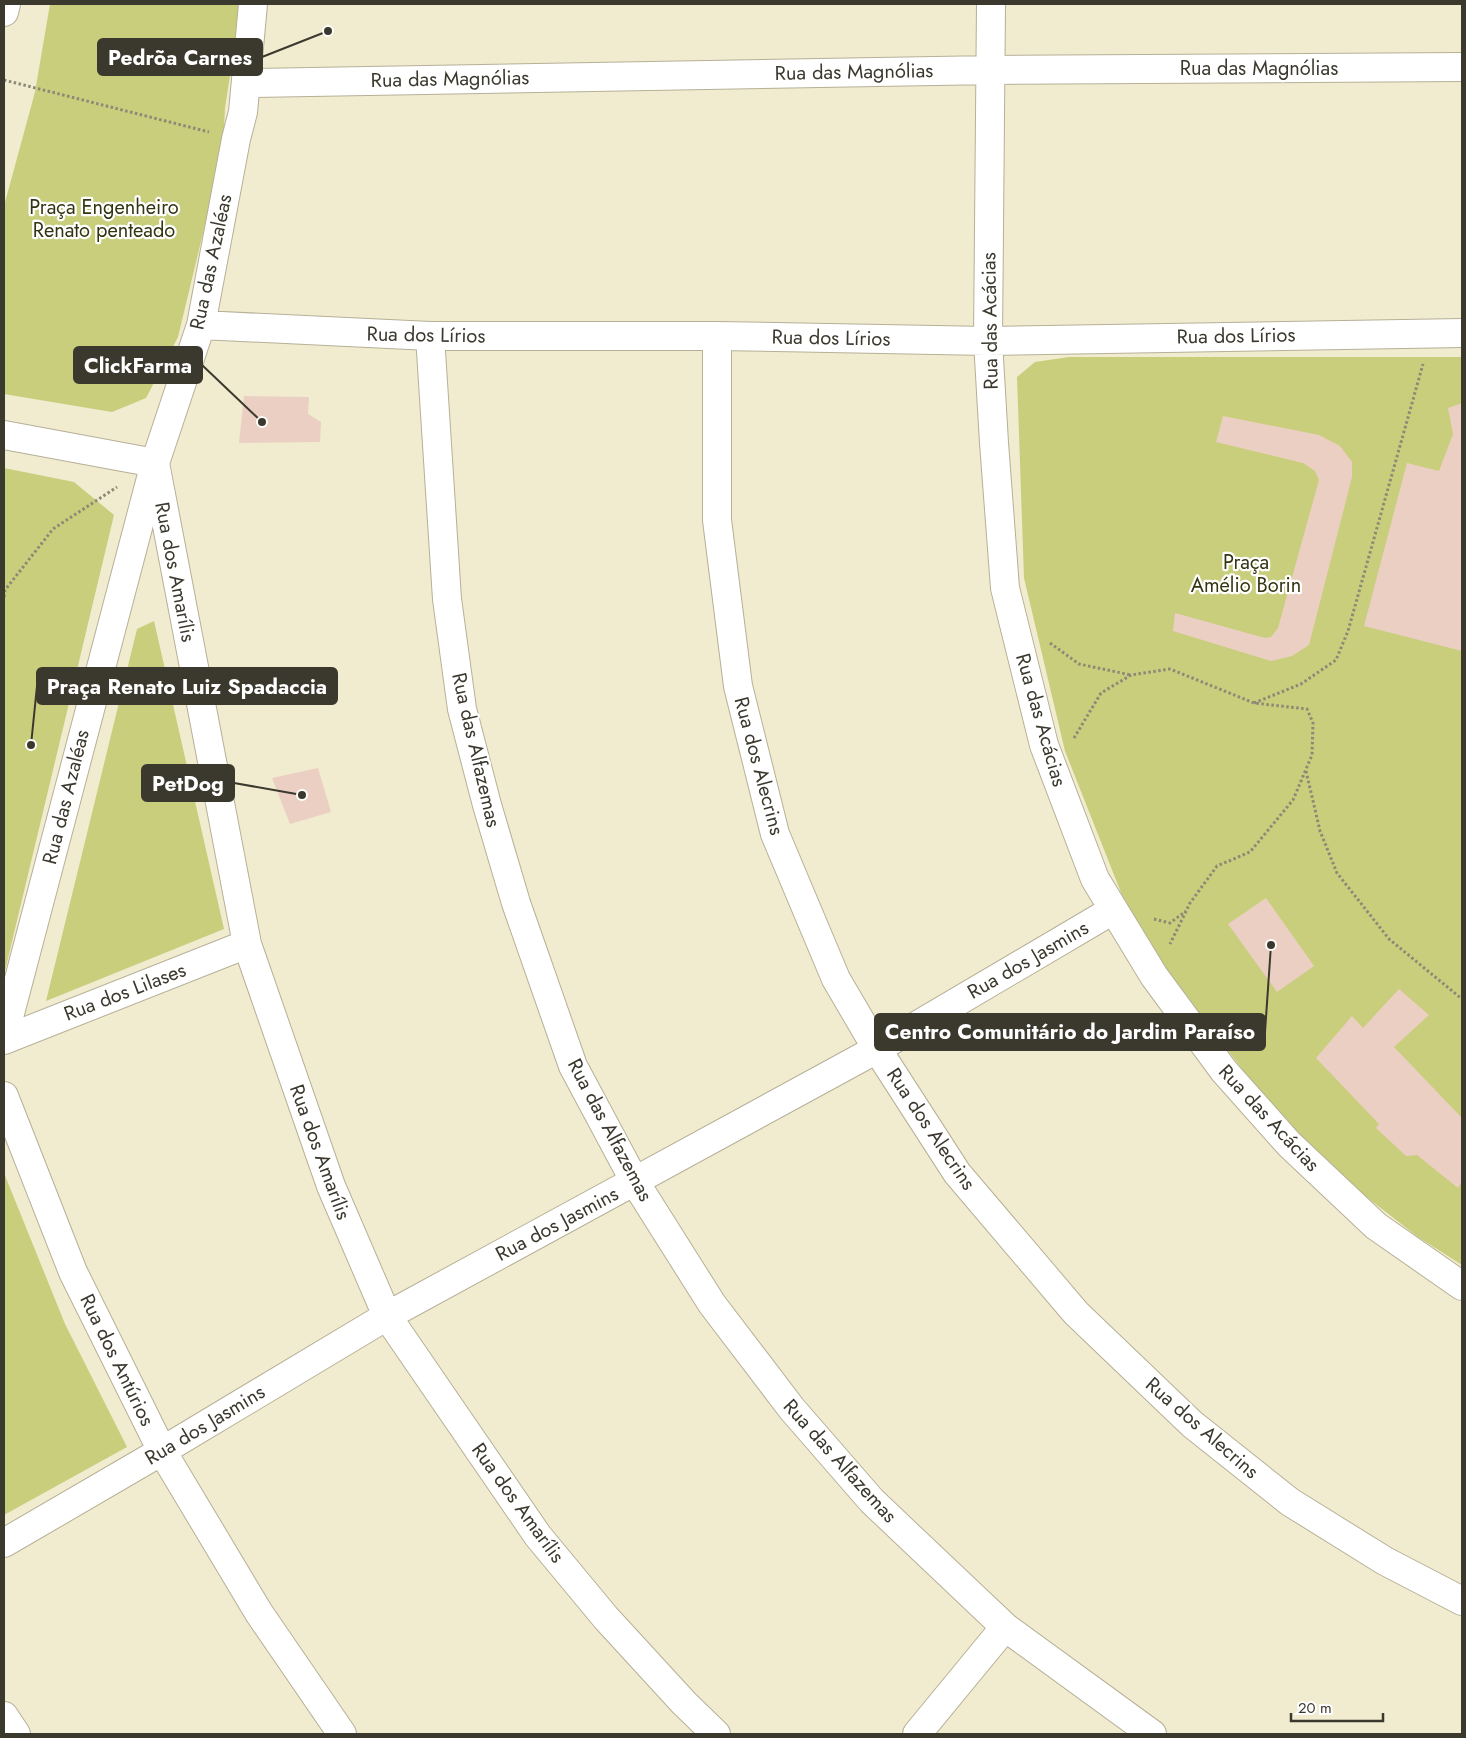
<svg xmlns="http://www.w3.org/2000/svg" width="1466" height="1738" font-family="Jost,sans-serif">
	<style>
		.green { fill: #c9ce7c }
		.building { fill: #ebcfc3 }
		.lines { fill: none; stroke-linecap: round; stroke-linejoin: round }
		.street-casing { stroke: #b6b097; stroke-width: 30 }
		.path { stroke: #8d8977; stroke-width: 3; stroke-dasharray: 2.5 2.5; stroke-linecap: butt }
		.street { stroke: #fff; stroke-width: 28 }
		.labels { text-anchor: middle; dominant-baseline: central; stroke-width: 4.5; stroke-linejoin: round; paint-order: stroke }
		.street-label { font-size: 20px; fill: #3b382e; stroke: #fff }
		.park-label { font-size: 20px; fill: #333410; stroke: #fff }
		.leader { fill: none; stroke: #3b382e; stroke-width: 2 }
		.callout-dot { fill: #3b382e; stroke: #fff; stroke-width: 2 }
		.callout { fill: #3b382e; stroke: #3b382e; stroke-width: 2 }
		.callout-label { font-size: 21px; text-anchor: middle; font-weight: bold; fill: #fff }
	</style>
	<rect width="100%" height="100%" fill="#f1ebd0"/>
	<path class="green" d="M50 4H241L225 108 223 150 178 337 146 398 112 412 4 394V206L35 92Z
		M1069 357H1462V1265L1418 1237 1337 1174 1266 1100 1209 1026 1154 976 1065 751 1024 578 1017 377 1035 362Z
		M4 468 74 482 114 515 4 975Z
		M154 621 224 929 46 1001 137 629Z
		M4 1173 65 1324 127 1447 4 1515Z"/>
	<path class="building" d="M244 396 309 397 308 414 321 422 320 442 239 443Z
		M1462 403V651L1364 626 1407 463 1439 471 1453 434 1448 408Z
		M1223 416 1319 435 1340 446 1352 462V477L1309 645 1292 656 1271 661 1173 631 1175 613 1265 638 1271 637 1278 628 1319 480 1315 471 1303 463 1216 442Z
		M318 768 331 812 290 824 272 778Z
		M1266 898 1314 966 1277 992 1228 924Z
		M1399 989 1429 1015 1394 1047 1462 1118V1181L1458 1188 1417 1155 1406 1156 1376 1128 1379 1124 1316 1058 1352 1016 1363 1028Z"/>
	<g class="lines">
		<g class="street-casing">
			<path id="street" d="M991 4 988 341 994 443 1005 588 1044 745 1095 879 1154 976 1224 1071 1289 1144 1376 1226 1462 1286
				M4 12 6 4
				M247 83 992 70 1462 67
				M201 325 430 336H717L988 341 1462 333
				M430 336 447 599 462 709 487 805 516 903 573 1066 635 1182 712 1304 792 1409 872 1501 1005 1627 1152 1734
				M717 336V520L738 686 775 834 836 979 877 1049 957 1173 1076 1313 1192 1424 1290 1502 1385 1561 1462 1601
				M4 435 155 463 247 944 331 1186 387 1316 538 1536 606 1618 684 1703 716 1734
				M4 1036 155 463 201 325 236 139 243 112 253 4
				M4 1040 247 944
				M4 1096 73 1272 162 1451 259 1613 342 1734
				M4 1543 162 1451 387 1316 877 1049 1113 910
				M4 1716 16 1734
				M917 1734 1005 1627"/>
		</g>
		<path class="path" d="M4 80 209 132
			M4 597 5 590 53 529 117 487
			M1050 643 1079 664 1131 675
			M1254 703 1301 684 1336 660 1348 631 1423 364
			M1074 738 1101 693 1131 675 1170 669 1254 703 1307 709 1313 723 1312 755 1293 800 1250 852 1217 866 1190 903 1170 944
			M1306 771 1320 831 1337 873 1389 939 1462 999
			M1154 919 1170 923 1186 911"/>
		<use href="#street" class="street"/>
	</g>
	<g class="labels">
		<g class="street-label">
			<text x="1259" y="68">Rua das Magnólias</text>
			<text transform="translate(854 72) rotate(-1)">Rua das Magnólias</text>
			<text transform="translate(450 79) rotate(-1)">Rua das Magnólias</text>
			<text transform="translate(211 262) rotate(-78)">Rua das Azaléas</text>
			<text transform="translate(990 321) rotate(-91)">Rua das Acácias</text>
			<text transform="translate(426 335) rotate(1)">Rua dos Lírios</text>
			<text transform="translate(1236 336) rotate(-1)">Rua dos Lírios</text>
			<text transform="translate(831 338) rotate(1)">Rua dos Lírios</text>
			<text transform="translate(175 572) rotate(79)">Rua dos Amarílis</text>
			<text transform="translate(1041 720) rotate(74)">Rua das Acácias</text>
			<text transform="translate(476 750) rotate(77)">Rua das Alfazemas</text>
			<text transform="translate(759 766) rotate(75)">Rua dos Alecrins</text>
			<text transform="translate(66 797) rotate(-76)">Rua das Azaléas</text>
			<text transform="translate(1028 960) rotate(-30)">Rua dos Jasmins</text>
			<text transform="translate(125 992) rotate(-21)">Rua dos Lilases</text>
			<text transform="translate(1269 1118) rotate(47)">Rua das Acácias</text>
			<text transform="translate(931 1129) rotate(56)">Rua dos Alecrins</text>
			<text transform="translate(610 1130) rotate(62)">Rua das Alfazemas</text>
			<text transform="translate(320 1152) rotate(70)">Rua dos Amarílis</text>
			<text transform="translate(557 1224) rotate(-28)">Rua dos Jasmins</text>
			<text transform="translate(117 1360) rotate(64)">Rua dos Antúrios</text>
			<text transform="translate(205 1425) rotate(-31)">Rua dos Jasmins</text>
			<text transform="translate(1202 1428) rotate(41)">Rua dos Alecrins</text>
			<text transform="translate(840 1461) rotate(48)">Rua das Alfazemas</text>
			<text transform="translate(518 1503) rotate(54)">Rua dos Amarílis</text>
		</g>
		<g class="park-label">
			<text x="104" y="207">Praça Engenheiro<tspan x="104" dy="23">Renato penteado</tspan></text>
			<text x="1246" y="562">Praça<tspan x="1246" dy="23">Amélio Borin</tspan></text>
		</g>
	</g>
	<path class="leader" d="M328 31L262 57M262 422L202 365M31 745L37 686M302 795L234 783M1271 945L1265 1032"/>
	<g class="callout-dot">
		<circle cx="328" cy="31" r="5"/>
		<circle cx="262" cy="422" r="5"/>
		<circle cx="31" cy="745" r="5"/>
		<circle cx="302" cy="795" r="5"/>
		<circle cx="1271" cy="945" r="5"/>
	</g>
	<g class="callout">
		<rect x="98" y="39" width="164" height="36" rx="5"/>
		<rect x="74" y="347" width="128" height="36" rx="5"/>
		<rect x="37" y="668" width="300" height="36" rx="5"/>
		<rect x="142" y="765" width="92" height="36" rx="5"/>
		<rect x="875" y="1014" width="390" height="36" rx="5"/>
	</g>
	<g class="callout-label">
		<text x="180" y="65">Pedrõa Carnes</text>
		<text x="138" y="373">ClickFarma</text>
		<text x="187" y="694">Praça Renato Luiz Spadaccia</text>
		<text x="188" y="791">PetDog</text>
		<text x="1070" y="1039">Centro Comunitário do Jardim Paraíso</text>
	</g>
	<rect width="1466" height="1738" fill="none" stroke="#3b382e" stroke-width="10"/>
	<path d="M1291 1713v8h92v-8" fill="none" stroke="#3b382e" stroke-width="2.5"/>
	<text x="1298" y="1713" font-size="15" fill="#3b382e" stroke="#ffffff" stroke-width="4" paint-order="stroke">20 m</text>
</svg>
